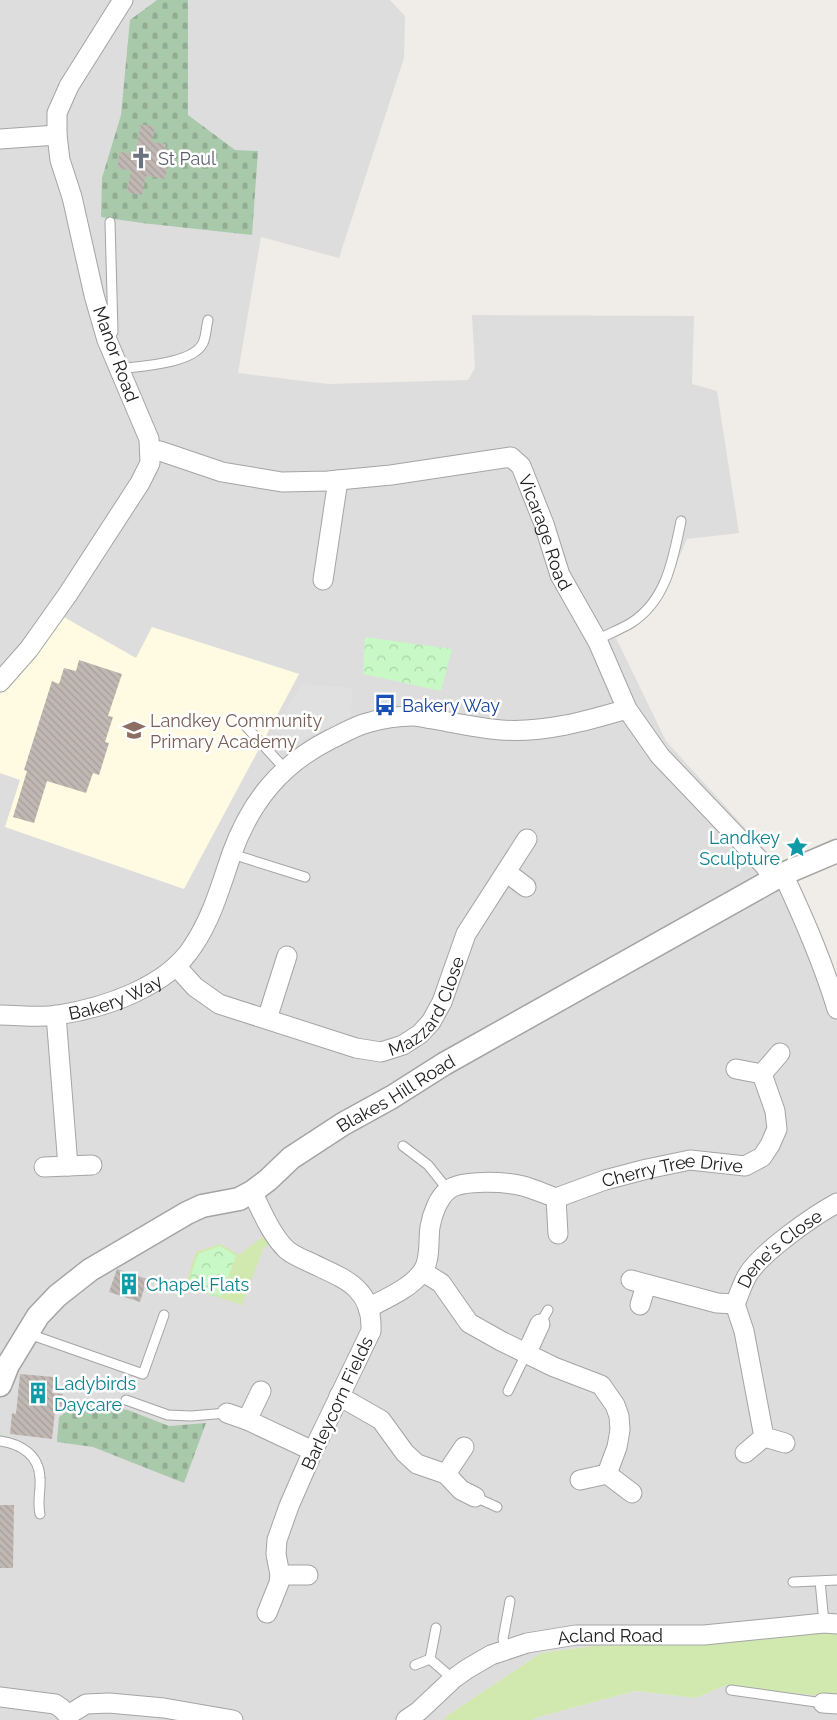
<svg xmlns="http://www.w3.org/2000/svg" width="837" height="1720" font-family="Raleway,sans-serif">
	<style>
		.residential { fill: #dedddd }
		.education { fill: #fefbe2 }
		.grass { fill: #d1e9af }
		.cemetery { fill: url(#cemetery-stones) }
		.park { fill: url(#park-crowns) }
		.parking { fill: #e0e0e0 }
		.building { fill: url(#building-back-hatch) }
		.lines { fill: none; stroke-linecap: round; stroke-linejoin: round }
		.service-casing { stroke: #a4a4a4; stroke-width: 11 }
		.minor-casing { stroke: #a4a4a4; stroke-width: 21 }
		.tertiary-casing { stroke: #a4a4a4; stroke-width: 25 }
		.service { stroke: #fff; stroke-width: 9 }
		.minor { stroke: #fff; stroke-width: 19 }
		.tertiary { stroke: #fff; stroke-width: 22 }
		.labels { text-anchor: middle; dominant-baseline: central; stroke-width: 5; stroke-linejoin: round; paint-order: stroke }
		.worship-label { font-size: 18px; fill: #5b616d; stroke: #fff; text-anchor: start }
		.street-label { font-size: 18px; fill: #202020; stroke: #fff }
		.transit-label { font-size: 18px; fill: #164399; stroke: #fff; text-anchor: start }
		.education-label { font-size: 18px; fill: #785e54; stroke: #fff; text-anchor: start }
		.culture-label { font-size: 18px; fill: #0d838f; stroke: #fff; text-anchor: start }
	</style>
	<defs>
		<pattern id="cemetery-stones" width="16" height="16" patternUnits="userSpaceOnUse" patternTransform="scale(1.25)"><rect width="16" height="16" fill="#a9c9ab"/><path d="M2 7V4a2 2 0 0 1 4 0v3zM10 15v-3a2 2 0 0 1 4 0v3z" fill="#91ac93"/></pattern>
		<pattern id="park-crowns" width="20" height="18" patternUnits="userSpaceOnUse" patternTransform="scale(1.25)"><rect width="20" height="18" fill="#c7f8c6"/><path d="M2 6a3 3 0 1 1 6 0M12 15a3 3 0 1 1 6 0" fill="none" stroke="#abd4aa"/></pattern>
		<pattern id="building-back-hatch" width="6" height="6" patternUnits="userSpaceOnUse" patternTransform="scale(1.25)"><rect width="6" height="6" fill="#c1b8b3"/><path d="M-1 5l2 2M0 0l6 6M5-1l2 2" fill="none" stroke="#a69e9a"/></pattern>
	</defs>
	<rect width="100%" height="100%" fill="#f0ece7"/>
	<path class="residential" d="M0 0H390L405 16 404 58 339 258 261 237 238 373 328 384 468 380 475 368 472 315 694 316 692 384 717 391 739 533 687 539 662 597 642 621 616 638 666 741 766 851 807 902 837 986V1634L829 1632 722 1643 594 1646 541 1653 445 1717V1720H0Z
		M726 1685 837 1698V1720H534L535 1718 635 1691 696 1698Z"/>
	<path class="education" d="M62 616 136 658 152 627 299 674 184 889 5 827 20 780 0 773V694Z"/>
	<path class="grass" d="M264 1236 269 1245 263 1249 242 1305 185 1286 196 1252 220 1244 239 1255Z
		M829 1632 837 1634V1698L726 1685 696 1698 635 1691 535 1718 534 1720H445V1717L541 1653 594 1646 722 1643Z"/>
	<path class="cemetery" d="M157 0H188V115L235 150 258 151 252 235 142 223 101 217 102 178 121 115 130 20Z
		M79 1403 113 1407 128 1410 169 1426 206 1423 184 1483 93 1447 57 1442 59 1417Z"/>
	<path class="park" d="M365 637 452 649 441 691 363 674Z
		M220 1246 236 1256 221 1296 188 1285 198 1254Z"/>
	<path class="parking" d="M302 684 353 688 351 716 295 743 274 730Z"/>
	<path class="building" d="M141 124 155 127 152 142 166 144 163 162 168 163 165 179 146 176 142 195 127 192 131 171 117 168 120 152 135 154Z
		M79 660 122 674 108 716 113 717 105 742 109 743 99 775 93 773 86 793 47 781 34 823 13 817 27 771 24 770 52 681 59 684 64 668 76 671Z
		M117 1269 147 1279 140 1302 109 1292Z
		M20 1374 54 1377 52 1393 63 1394 61 1413 55 1412 52 1439 10 1434 12 1413 16 1414Z
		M0 1505H14L13 1568H0Z"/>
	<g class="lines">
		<g class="service-casing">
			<path id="service" d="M109 338 113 332 110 222
				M119 369C140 366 193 364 203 343 206 337 206 328 208 320
				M597 640C608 634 621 629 631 623 667 600 673 559 681 521
				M243 723 285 769
				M232 854 305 877
				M403 1146 428 1165 448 1190
				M540 1324 548 1310
				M29 1334 143 1374 164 1315
				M508 1391 527 1352
				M126 1400 168 1415 191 1416 227 1413
				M0 1441C21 1444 39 1455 40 1478 41 1490 37 1502 40 1514
				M475 1497 497 1507
				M820 1581 824 1623
				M793 1582 837 1580
				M506 1649 503 1639 510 1601
				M430 1659 453 1679
				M415 1665 430 1659 436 1628
				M731 1690 823 1703"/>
		</g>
		<g class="minor-casing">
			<g id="minor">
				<path d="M0 139 57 135"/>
				<path id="s1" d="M150 450 160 451 222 472 282 482 328 481 391 475 511 457 521 466 544 524 560 575 598 642 627 709 660 756 765 866 774 880"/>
				<path d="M323 580 338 480"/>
				<path d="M0 682 29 649 68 594 140 483 150 463 149 439 107 340 94 295 72 197 60 160 57 135V113L69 86 123 0"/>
				<path d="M506 872 526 887"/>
				<path d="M783 874C804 919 823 962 837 1009"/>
				<path id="s2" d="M176 966 195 987 219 1004 356 1048 381 1052 403 1045 420 1034 431 1022 442 1002 466 934 527 839"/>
				<path id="s3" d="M0 1015C19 1015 40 1018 58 1015 104 1008 167 987 193 946 212 918 221 885 232 853 251 801 281 764 331 739 342 734 355 726 367 723 380 719 399 716 413 716 419 716 426 718 432 719 455 723 478 728 501 730 544 733 587 721 627 709"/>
				<path d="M56 1015 68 1166"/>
				<path d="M267 1019 287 956"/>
				<path d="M736 1069 762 1074 780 1053"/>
				<path d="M44 1167 92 1165"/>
				<path d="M252 1192C262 1211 271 1235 287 1250 293 1255 300 1258 307 1261 341 1278 373 1285 371 1331L313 1451 289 1506 277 1540 276 1554 280 1575 279 1583 267 1613"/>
				<path id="s4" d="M556 1198 605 1180 647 1169 690 1160 745 1166 762 1157 770 1145 777 1129 775 1111 762 1074"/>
				<path d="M423 1272 441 1283 469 1323 501 1341 554 1367 601 1385 615 1405 619 1416 620 1430 617 1447 607 1474"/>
				<path id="s5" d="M631 1280 717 1303 735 1304C739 1295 742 1285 747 1276 760 1253 813 1216 837 1203"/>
				<path d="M735 1304 744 1331 764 1437 785 1443"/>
				<path d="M640 1305 646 1285"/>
				<path d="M368 1308C385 1299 411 1288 422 1272 431 1261 428 1241 430 1227 432 1215 438 1198 448 1190 462 1179 507 1182 523 1186 534 1189 545 1194 556 1198L558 1234"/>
				<path d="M527 1352 540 1324"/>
				<path d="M339 1396 381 1420 405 1453 417 1464 446 1474 461 1490 475 1497"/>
				<path d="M227 1413 247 1420 313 1451"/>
				<path d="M247 1420 261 1391"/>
				<path d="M745 1453 764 1437"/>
				<path d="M446 1474 464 1447"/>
				<path d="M580 1480 607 1474 632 1493"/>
				<path d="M280 1575H308"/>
				<path d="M0 1697 55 1704 61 1708 68 1715 86 1704 109 1703 164 1708 233 1720"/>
				<path d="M823 1703 837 1704"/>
				<path id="s6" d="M406 1720 419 1711 453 1679 467 1669 491 1655 527 1643 576 1635H704L824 1623 837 1624"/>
			</g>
		</g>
		<g class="tertiary-casing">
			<g id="tertiary">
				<path id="s7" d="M0 1385 8 1365 38 1316 57 1296 90 1270 187 1213 202 1206 239 1199 252 1192 268 1180 291 1158 343 1124 392 1097 444 1064 783 874 837 851"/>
			</g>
		</g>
		<use href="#service" class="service"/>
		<use href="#minor" class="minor"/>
		<use href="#tertiary" class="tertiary"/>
	</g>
	<defs>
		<g id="church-bare" transform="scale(1.725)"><path d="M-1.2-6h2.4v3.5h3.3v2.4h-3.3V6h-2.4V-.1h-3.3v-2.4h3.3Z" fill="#6b7280" stroke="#fff" stroke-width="2.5" paint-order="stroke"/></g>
		<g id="bus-bare" transform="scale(1.725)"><path d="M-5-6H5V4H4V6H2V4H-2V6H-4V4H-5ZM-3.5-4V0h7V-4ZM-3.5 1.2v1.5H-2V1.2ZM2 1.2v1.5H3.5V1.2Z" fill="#1a4fb4" stroke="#fff" stroke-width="2.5" paint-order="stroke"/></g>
		<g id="school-bare" transform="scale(1.725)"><path d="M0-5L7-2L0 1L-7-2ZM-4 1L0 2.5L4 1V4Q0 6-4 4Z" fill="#8d6e63" stroke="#fff" stroke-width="2.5" paint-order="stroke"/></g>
		<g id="sight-bare" transform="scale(1.725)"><path d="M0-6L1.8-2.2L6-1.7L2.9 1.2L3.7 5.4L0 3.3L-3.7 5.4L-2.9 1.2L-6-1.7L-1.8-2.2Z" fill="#0f9aa8" stroke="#fff" stroke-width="2.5" paint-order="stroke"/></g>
		<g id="building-bare" transform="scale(1.725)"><path d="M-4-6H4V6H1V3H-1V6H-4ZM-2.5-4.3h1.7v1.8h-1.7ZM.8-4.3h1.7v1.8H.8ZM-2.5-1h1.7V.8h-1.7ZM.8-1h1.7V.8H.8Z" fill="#0f9aa8" stroke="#fff" stroke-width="2.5" paint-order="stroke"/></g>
	</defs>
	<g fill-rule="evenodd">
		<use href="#church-bare" x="141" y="158"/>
		<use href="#bus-bare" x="385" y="705"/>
		<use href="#school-bare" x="134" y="730"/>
		<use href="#sight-bare" x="797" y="847"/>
		<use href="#building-bare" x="129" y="1284"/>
		<use href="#building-bare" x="38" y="1393"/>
	</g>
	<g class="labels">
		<g class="worship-label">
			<text x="158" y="158">St Paul</text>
		</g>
		<g class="street-label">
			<text transform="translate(116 354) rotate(70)">Manor Road</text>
			<text stroke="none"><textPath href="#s1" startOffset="451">Vicarage Road</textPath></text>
			<text stroke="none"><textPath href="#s3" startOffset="118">Bakery Way</textPath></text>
			<text stroke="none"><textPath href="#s2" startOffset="296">Mazzard Close</textPath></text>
			<text stroke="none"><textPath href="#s7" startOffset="505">Blakes Hill Road</textPath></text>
			<text stroke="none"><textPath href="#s4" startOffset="121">Cherry Tree Drive</textPath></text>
			<text stroke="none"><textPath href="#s5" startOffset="180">Dene's Close</textPath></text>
			<text transform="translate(337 1403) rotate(-65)">Barleycorn Fields</text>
			<text stroke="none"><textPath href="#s6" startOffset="229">Acland Road</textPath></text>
		</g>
		<g class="transit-label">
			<text x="402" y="705">Bakery Way</text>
		</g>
		<g class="education-label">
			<text x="150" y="720">Landkey Community<tspan x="150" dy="21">Primary Academy</tspan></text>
		</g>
		<g class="culture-label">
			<text x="780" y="837" text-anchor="end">Landkey<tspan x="780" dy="21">Sculpture</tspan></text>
			<text x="146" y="1284">Chapel Flats</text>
			<text x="54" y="1383">Ladybirds<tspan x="54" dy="21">Daycare</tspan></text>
		</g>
	</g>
</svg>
